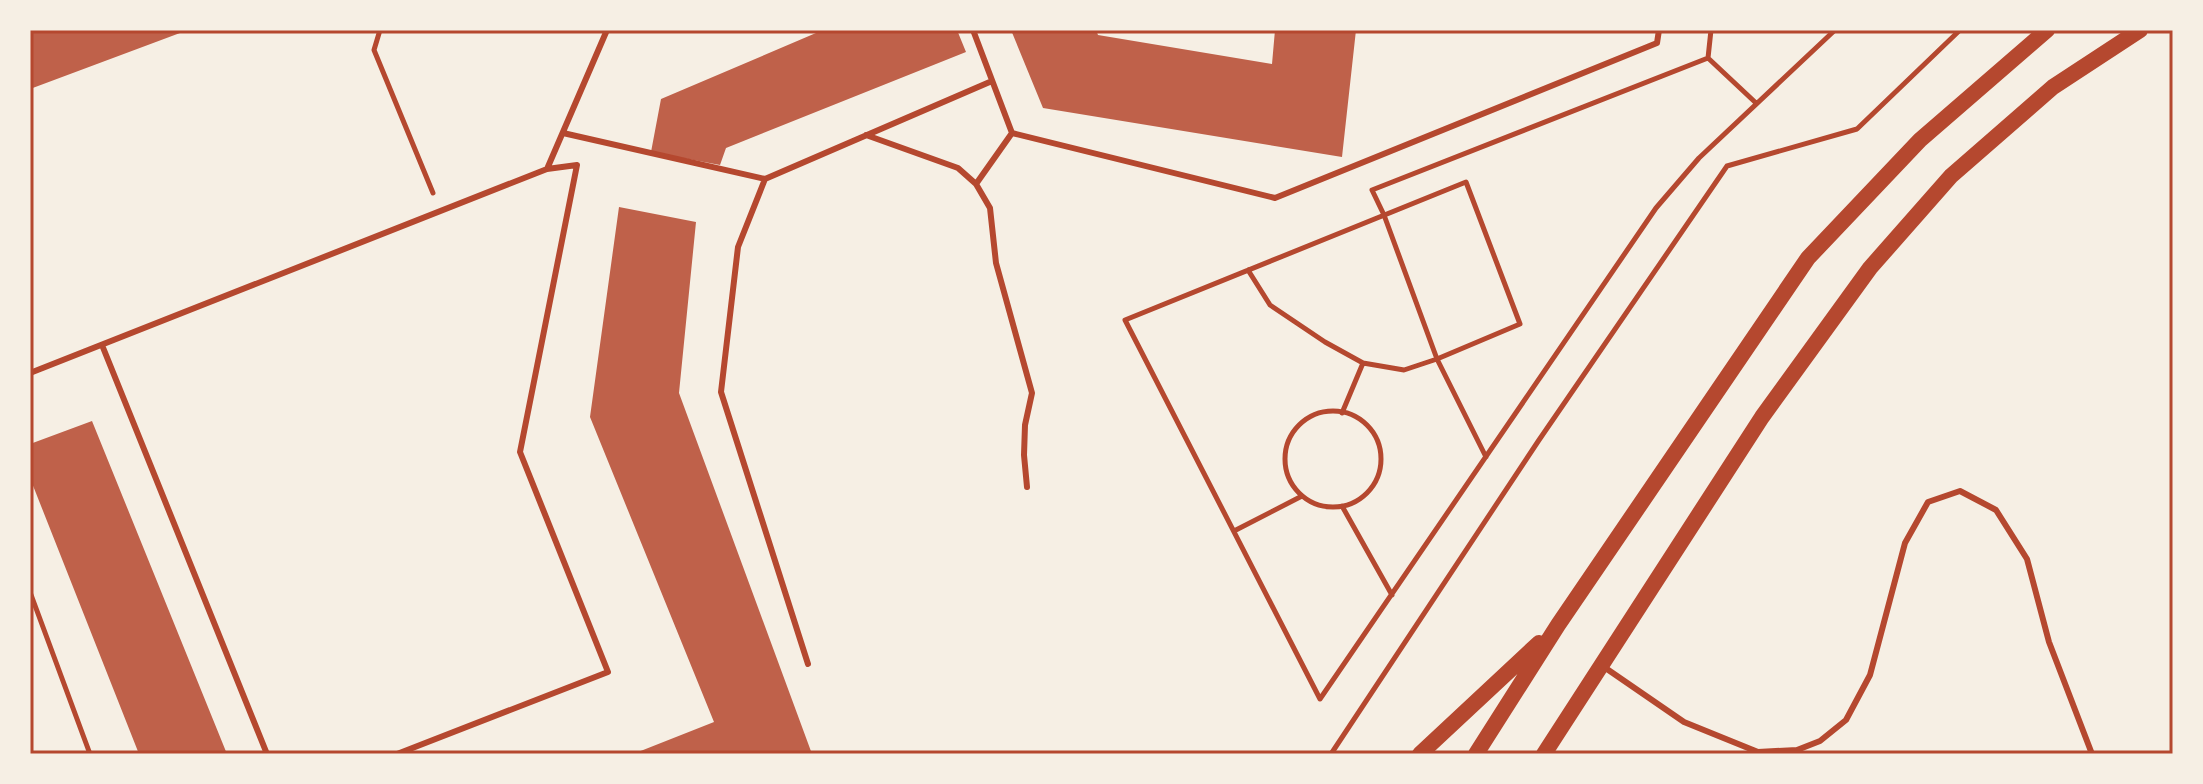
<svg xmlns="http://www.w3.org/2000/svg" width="2203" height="784" font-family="Commissioner,sans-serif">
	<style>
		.building { fill: #bf614a }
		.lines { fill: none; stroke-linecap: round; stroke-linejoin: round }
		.path { stroke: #b5482f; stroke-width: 5 }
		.service { stroke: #b5482f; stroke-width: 6 }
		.secondary { stroke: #b5482f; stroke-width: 16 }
		.neatline { fill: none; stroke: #b5482f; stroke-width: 3 }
	</style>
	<rect width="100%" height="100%" fill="#f6efe4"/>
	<path class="building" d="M30 30H188L30 89Z
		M823 30H957L966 52 726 148 720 165 651 152 661 99Z
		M1011 30H1096L1098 35 1272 64 1275 30H1356L1342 157 1043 108Z
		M619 207 696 222 679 393 812 754H633L714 722 590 417Z
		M92 421 227 754H139L30 478V444Z"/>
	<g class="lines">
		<path class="path" d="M380 30 374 50 433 193
			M1708 58 1756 103
			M1248 270 1270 305 1325 342 1363 363 1404 370 1437 359 1384 215 1372 190 1708 58 1711 30
			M1285 459a48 48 0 1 1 96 0a48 48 0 1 1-96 0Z
			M1342 413 1363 363
			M1486 457 1437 359 1520 324 1466 182 1125 320 1320 699 1656 208 1699 158 1835 30
			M1342 506 1392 595
			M1234 531 1302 496
			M30 592 90 754
			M1331 754 1539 440 1727 166 1857 129 1960 30"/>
		<path class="service" d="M973 30 1012 133 976 184
			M563 133 765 179 992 81
			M1012 133 1275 198 1657 43 1659 30
			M866 135 958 168 976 184 990 208 996 263 1032 393 1025 425 1024 455 1027 487
			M765 179 738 247 721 392 808 664
			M102 345 267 754
			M30 373 547 169 607 30
			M1604 667 1684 722 1758 752 1797 750 1820 741 1846 720 1870 675 1905 543 1928 502 1960 491 1996 510 2027 559 2049 642 2092 754
			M397 754 608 672 520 452 577 165 547 169"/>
		<path class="secondary" d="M1420 754 1539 643
			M1476 754 1558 625 1808 258 1920 140 2047 30
			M1544 754 1762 417 1870 268 1951 176 2053 87 2140 30"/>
	</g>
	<rect width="2203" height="784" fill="none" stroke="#f6efe4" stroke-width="64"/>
	<rect x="32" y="32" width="2139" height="720" class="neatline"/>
</svg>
